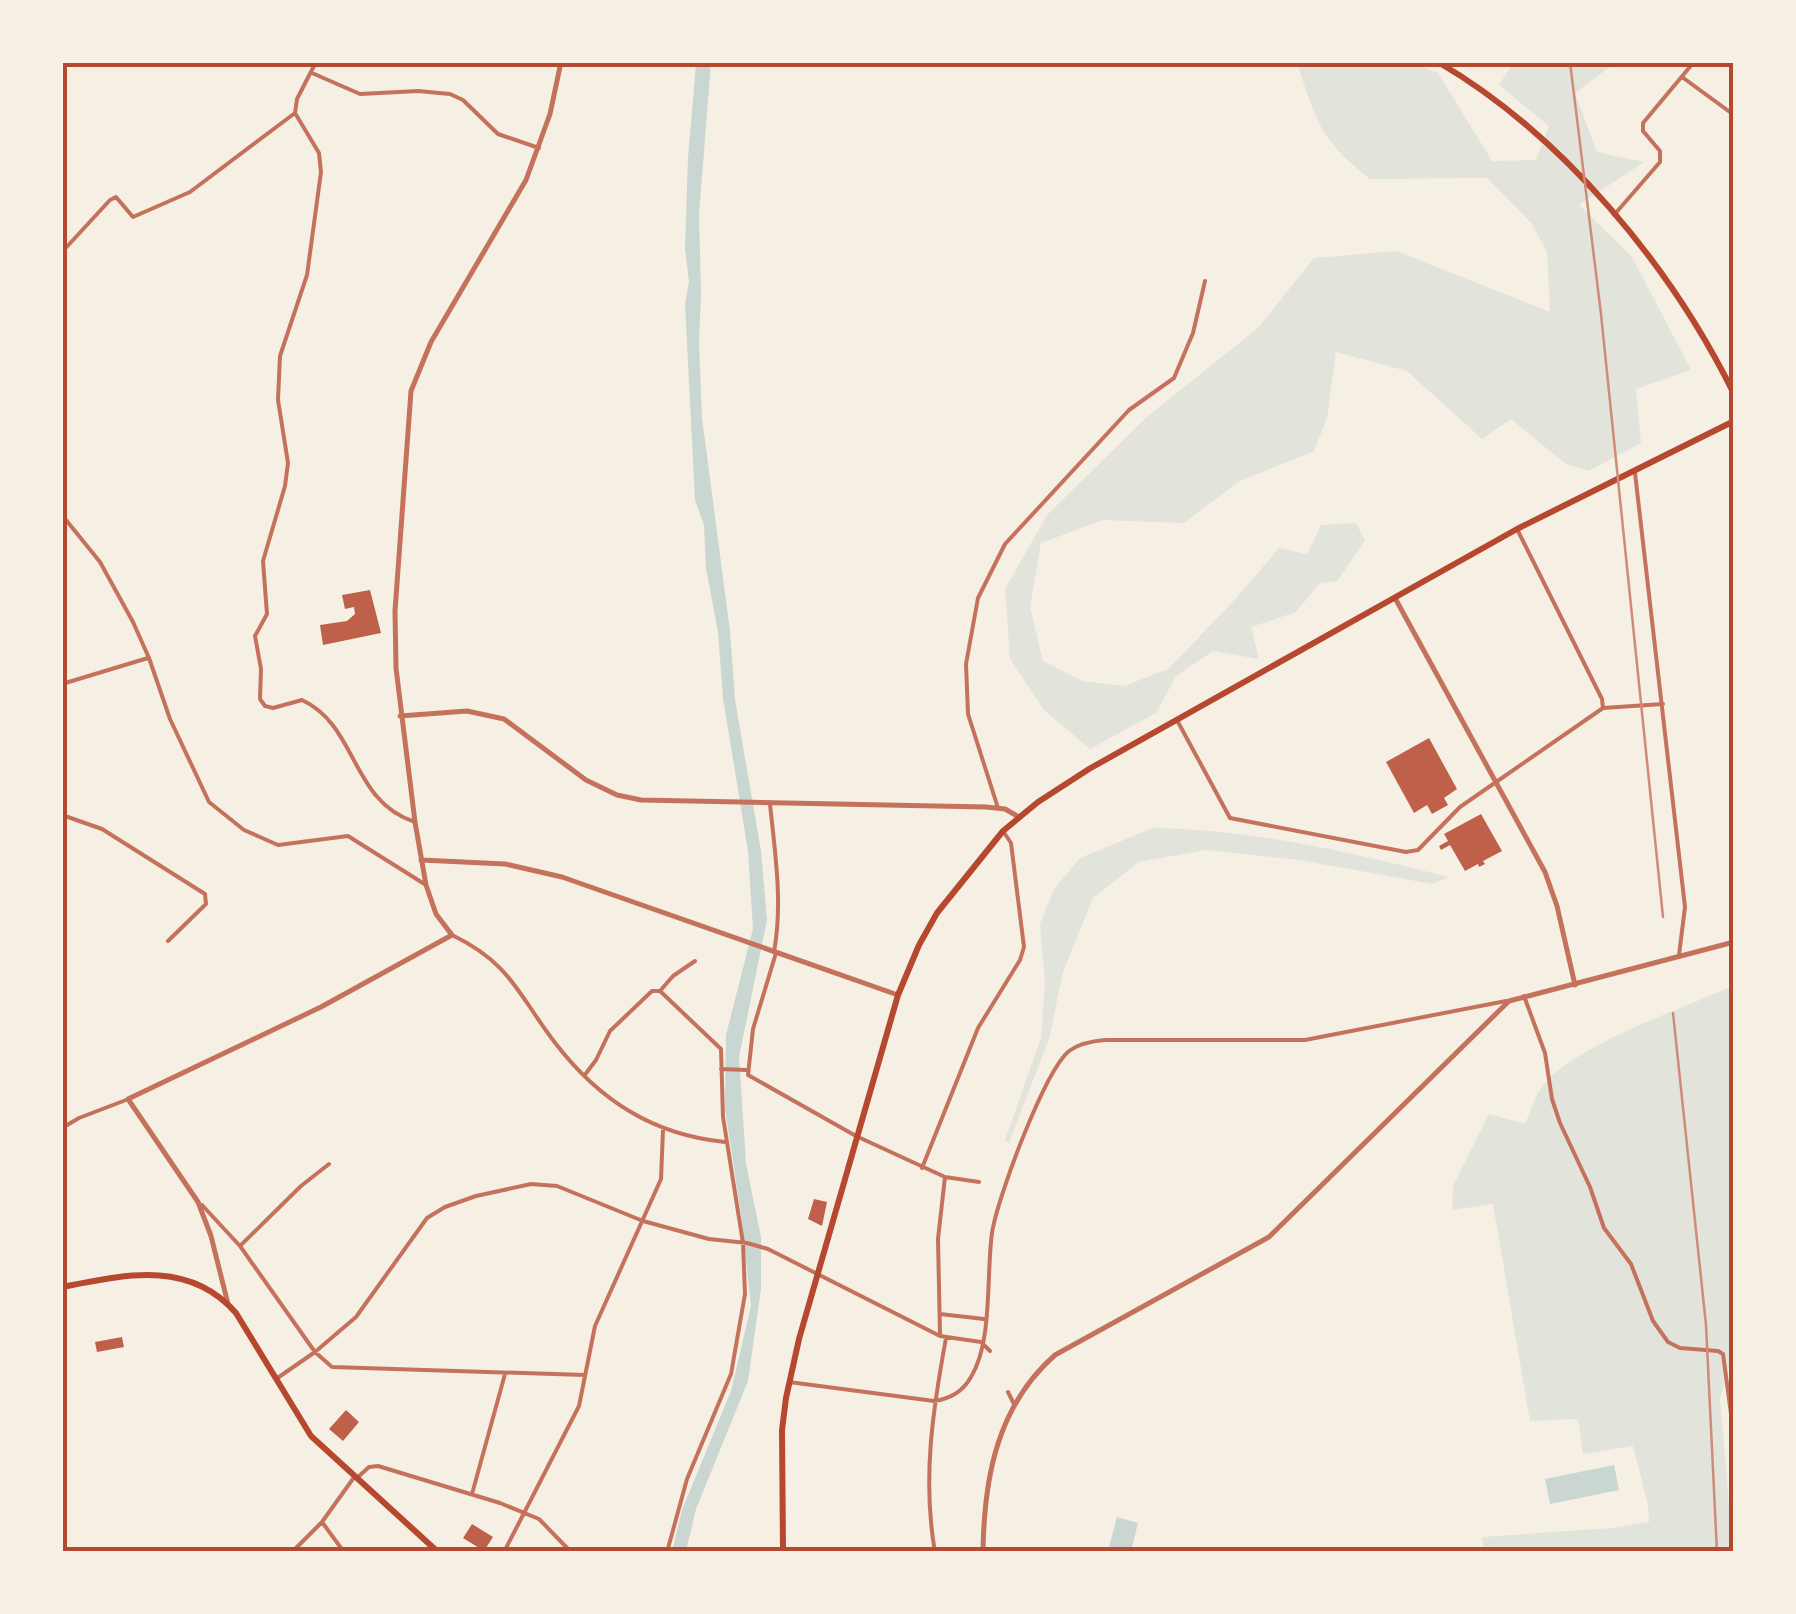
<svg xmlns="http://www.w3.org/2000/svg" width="1796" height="1614" font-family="'Noto Sans',sans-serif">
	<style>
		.green { fill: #e2e4dc }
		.water { fill: #c9d6d2 }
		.building { fill: #bf614a }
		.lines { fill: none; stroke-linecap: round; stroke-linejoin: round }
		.minor { stroke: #c5725c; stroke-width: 4 }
		.tertiary { stroke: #c5725c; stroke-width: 5 }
		.primary { stroke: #b5482f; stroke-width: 6 }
		.rail { stroke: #cf8b77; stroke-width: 2.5 }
		.neatline { fill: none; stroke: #b5482f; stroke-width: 4 }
	</style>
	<rect width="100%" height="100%" fill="#f6efe4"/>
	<path class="green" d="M1297 63H1413L1438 73 1492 161 1536 160 1549 126 1499 85 1513 63H1615L1575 93 1597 152 1644 162 1579 205 1632 257 1691 370 1636 389 1641 443 1589 471 1566 464 1511 419 1482 439 1407 371 1336 352 1327 418 1314 451 1238 482 1184 523 1103 520 1041 543 1030 607 1043 661 1082 681 1124 686 1168 669 1230 605 1279 548 1307 554 1321 525 1356 523 1365 541 1337 581 1320 583 1296 612 1251 627 1259 659 1213 651 1176 676 1156 713 1090 749 1044 710 1010 659 1005 589 1047 515 1149 415 1258 328 1314 258 1396 251 1550 312 1547 252 1532 224 1487 178 1370 179C1319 138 1317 123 1297 63Z
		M1153 828C1253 829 1353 853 1449 877L1433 884 1299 860 1206 850 1139 862 1093 898 1063 972 1049 1039 1009 1143 1005 1140 1041 1038 1045 982 1040 924 1054 889 1080 858Z
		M1733 986 1734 1349 1720 1399 1733 1551H1484L1482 1537 1611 1528 1649 1522 1648 1505 1633 1446 1583 1454 1578 1419 1530 1421 1493 1204 1452 1210 1453 1186 1489 1114 1525 1124C1530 1113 1534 1098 1541 1088 1571 1046 1684 1008 1733 986Z"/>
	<path class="water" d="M711 62 699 215 701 294 699 343 702 418 730 631 735 700 761 851 767 920 739 1057 746 1164 761 1237V1289L748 1381 696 1509 686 1551 672 1552 682 1510 731 1391 751 1306 741 1214 725 1109 726 1035 753 929 748 851 723 698 718 632 706 568 704 525 695 500 685 304 689 282 685 248 688 158 696 65 697 63Z
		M1614 1465 1619 1490 1550 1504 1545 1479Z
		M1117 1517 1138 1523 1131 1551H1108Z"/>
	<path class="building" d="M370 590 381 633 323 645 320 625 347 621 355 614 354 607 345 609 342 595Z
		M1429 738 1457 789 1444 798 1448 805 1432 814 1427 805 1414 813 1386 762Z
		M1481 814 1502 851 1483 861 1485 864 1479 867 1478 864 1465 871 1450 845 1441 850 1439 846 1448 841 1444 834Z
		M814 1199 827 1202 822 1226 808 1219Z
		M122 1337 124 1347 97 1352 95 1342Z
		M346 1410 359 1422 343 1441 329 1429Z
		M472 1524 493 1537 484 1551 463 1538Z"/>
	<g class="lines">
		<path class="minor" d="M316 62 297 99 295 113 319 153 321 172 307 275 280 356 278 400 288 463 285 486 263 561 267 614 255 636 261 669 260 699 265 706 273 708 302 700C358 726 351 802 415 822
			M312 73 360 94 418 91 450 94 463 100 498 134 539 148
			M1682 77 1734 115
			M1614 215 1660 162V151L1643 131V123L1694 62
			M62 252 110 200 116 197 133 217 190 192 295 113
			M1635 473 1685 907 1679 955
			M62 515 100 562 133 622 149 658 170 719 209 802 244 830 278 845 348 836 426 885
			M62 684 148 658
			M1603 708 1663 704
			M1178 722 1230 818 1406 852 1418 850 1460 807 1603 708 1602 699 1517 529
			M770 804C775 853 783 903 774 952
			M998 808 968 714 966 664 978 598 1005 544 1129 410 1174 378 1193 333 1205 281
			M62 815 102 829 205 894 206 904 168 941
			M452 935C512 964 518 995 556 1044 600 1101 654 1135 725 1142
			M776 953 753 1029 748 1075 856 1136 945 1177 938 1239 940 1334
			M660 991 721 1049 723 1117 743 1243 745 1294 731 1374 687 1479 667 1552
			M1524 996 1545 1053 1552 1099 1560 1123 1590 1187 1604 1228 1631 1264 1653 1321 1668 1342 1680 1348 1718 1351 1723 1354 1734 1436
			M721 1069 746 1070
			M584 1076 596 1060 610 1031 652 991H660L673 976 695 961
			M62 1128 79 1118 126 1100
			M922 1168 978 1028 1020 960 1024 947 1011 843 1003 831
			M945 1177 979 1182
			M202 1205 240 1246 315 1352 332 1367 585 1375
			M240 1246 301 1186 329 1164
			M940 1314 984 1319
			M276 1379 315 1352 356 1317 427 1218 445 1207 476 1196 531 1184 557 1186 643 1221 709 1239 747 1243 768 1249 940 1336 981 1342 990 1351
			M789 1382 934 1401C950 1399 963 1391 971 1377 993 1341 986 1275 992 1233 997 1199 1044 1072 1069 1051 1080 1043 1092 1041 1105 1040H1305L1506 1001
			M1008 1392 1014 1404
			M358 1477 369 1467 378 1466 500 1503 539 1519 571 1552
			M472 1494 505 1374
			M292 1552 321 1523
			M344 1552 322 1522 355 1476
			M504 1552 579 1406 595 1326 661 1179 663 1130
			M935 1552C922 1479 933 1409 946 1338"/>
		<path class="tertiary" d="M1395 598 1545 872 1557 906 1575 985
			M400 716 467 711 504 719 586 780 617 795 641 800 986 807 1005 809 1019 817
			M421 860 505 864 562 877 898 995
			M228 1304 211 1236 198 1202 128 1099 321 1007 452 935 436 914 426 885 415 822 396 668 395 611 411 391 431 342 526 180 550 114 561 62
			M983 1552C984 1478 997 1406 1055 1355L1269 1237 1509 1001 1734 942"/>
		<path class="primary" d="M1438 62C1563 135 1671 266 1734 394
			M62 1287C124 1275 189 1259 236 1313L311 1436 438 1552
			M783 1552 782 1430 786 1398 799 1339 898 995 919 945 937 913 1003 831 1038 802 1089 769 1517 529 1734 421"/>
		<path class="rail" d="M1570 62 1601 314 1663 917
			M1673 1013 1706 1325 1717 1552"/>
	</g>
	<rect width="1796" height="1614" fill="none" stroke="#f6efe4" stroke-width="130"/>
	<rect x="65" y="65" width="1666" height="1484" class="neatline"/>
</svg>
